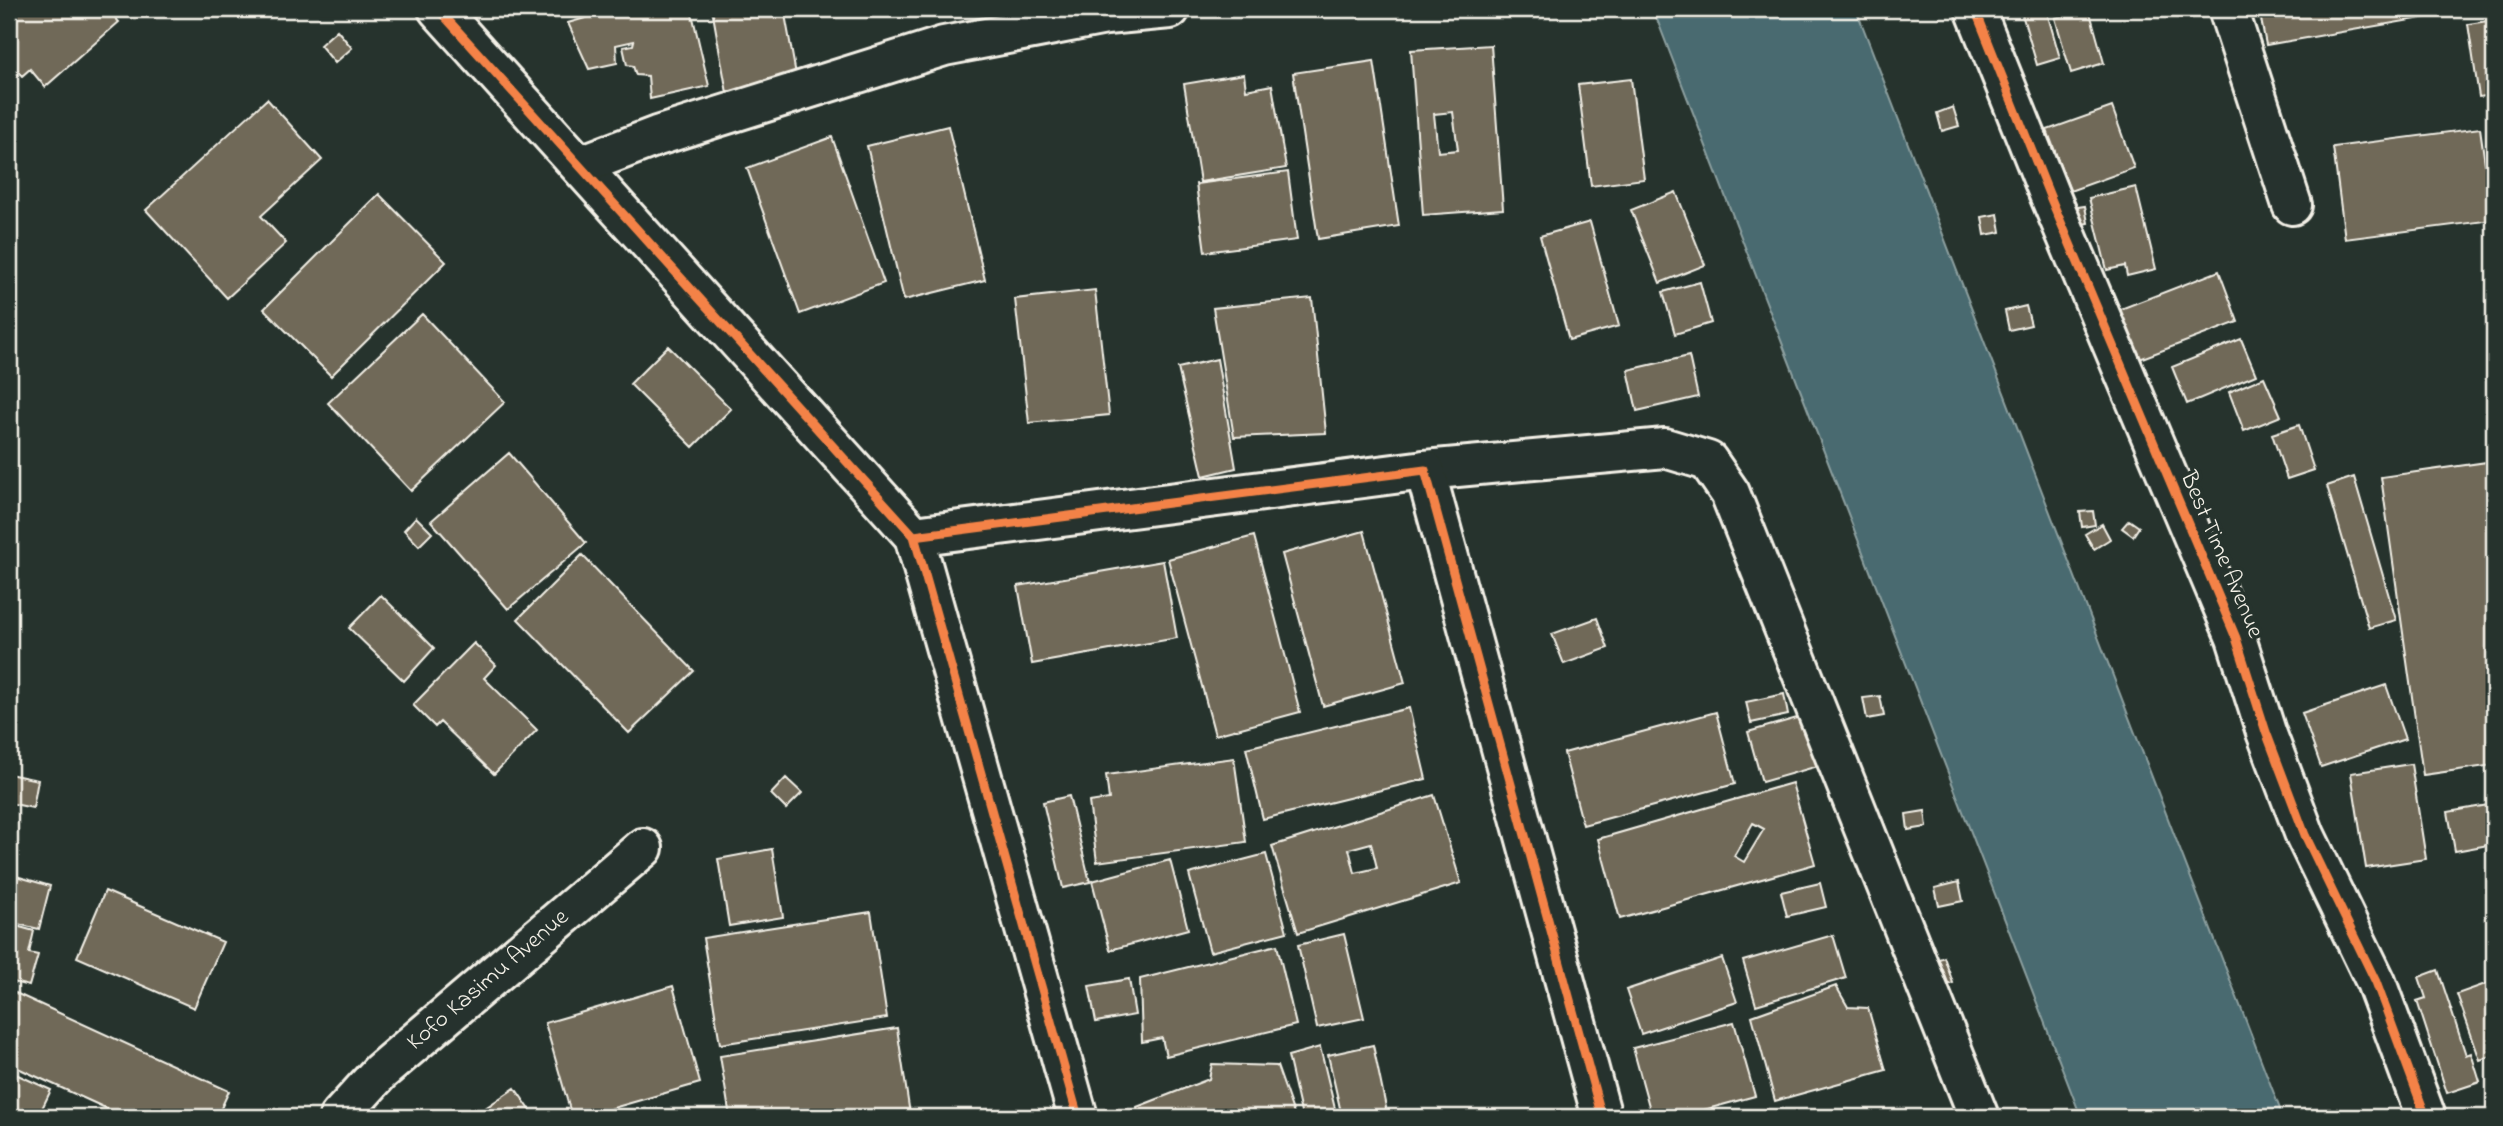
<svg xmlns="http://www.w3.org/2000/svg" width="2503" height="1126" font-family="'Indie Flower',sans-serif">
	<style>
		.water { fill: #496a70; stroke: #8da0a0; stroke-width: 2 }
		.building { fill: #706958; stroke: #f4f1e8; stroke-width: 2; fill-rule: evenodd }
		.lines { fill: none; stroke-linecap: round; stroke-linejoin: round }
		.minor-casing { stroke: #f4f1e8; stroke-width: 44 }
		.minor { stroke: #26332d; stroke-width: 38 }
		.cycleway-casing { stroke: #26332d; stroke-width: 13 }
		.cycleway { stroke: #f48246; stroke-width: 9 }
		.labels { text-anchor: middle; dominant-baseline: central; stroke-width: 7; stroke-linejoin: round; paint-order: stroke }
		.street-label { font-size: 24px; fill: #f4f1e8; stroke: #26332d }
	</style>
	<rect width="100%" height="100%" fill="#26332d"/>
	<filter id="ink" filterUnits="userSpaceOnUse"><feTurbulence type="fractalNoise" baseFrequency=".0143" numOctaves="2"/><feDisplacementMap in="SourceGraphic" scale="14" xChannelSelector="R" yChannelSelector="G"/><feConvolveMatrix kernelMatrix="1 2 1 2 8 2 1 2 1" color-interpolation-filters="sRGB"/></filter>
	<g filter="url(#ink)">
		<path class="water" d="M1653 9H1856L2283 1117H2081Z"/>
		<path class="building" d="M9 9H107L119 22 45 87 30 69 22 76 9 60Z
			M616 9H691L709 86 650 99 648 76 636 75 633 66 627 65 623 47 633 45 634 41 616 45 617 63 589 69 568 23Z
			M712 9H784L797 80 727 93Z
			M2039 9H2046L2060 58 2037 65 2022 14Z
			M2089 9 2104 63 2071 73 2055 18Z
			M2259 9H2433L2434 16 2266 45Z
			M2494 20V95L2479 97 2468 24Z
			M337 30 352 48 335 63 320 45Z
			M1491 45 1503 209 1423 215 1411 50ZM1453 112 1458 150 1438 152 1434 114Z
			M1374 61 1399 226 1318 239 1293 73Z
			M1244 74 1246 90 1272 85 1286 168 1200 182 1184 84Z
			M1631 79 1644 179 1591 186 1578 85Z
			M267 99 322 160 261 216 286 243 227 298 146 210Z
			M1953 107 1959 126 1942 131 1937 113Z
			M2112 107 2134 168 2070 191 2047 130Z
			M948 126 985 280 904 300 867 146Z
			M2480 128 2493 220 2345 239 2333 147Z
			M832 137 884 283 800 314 747 168Z
			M1288 172 1297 240 1205 252 1196 184Z
			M2136 187 2156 269 2127 276 2125 266 2107 270 2089 198Z
			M1676 192 1705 265 1660 283 1631 210Z
			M379 194 446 262 331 376 264 309Z
			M2085 206 2088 223 2067 227 2064 209Z
			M1998 214 2001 232 1985 235 1982 217Z
			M1590 222 1619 326 1569 340 1540 236Z
			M2219 271 2238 322 2137 360 2118 310Z
			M1700 282 1711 323 1675 334 1663 292Z
			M1095 290 1109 415 1029 423 1015 299Z
			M1312 298 1326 433 1234 437 1213 308Z
			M2026 306 2031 325 2009 330 2005 311Z
			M422 314 505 402 411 491 328 403Z
			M2241 339 2256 375 2187 404 2172 367Z
			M668 346 731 409 693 447 630 384Z
			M1689 356 1698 397 1637 411 1628 370Z
			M1217 359 1236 468 1203 476 1178 368Z
			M2264 377 2281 416 2244 431 2229 392Z
			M2299 425 2314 470 2287 479 2272 434Z
			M509 453 586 543 508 609 431 521Z
			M2494 461V765L2423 775 2381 477Z
			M2354 477 2396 620 2369 628 2327 486Z
			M2093 511 2095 525 2082 527 2080 512Z
			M416 517 432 533 419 546 404 530Z
			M2129 520 2139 527 2133 536 2122 528Z
			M2102 524 2110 539 2094 549 2085 534Z
			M1364 531 1405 683 1323 706 1282 554Z
			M1254 536 1300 712 1215 735 1168 559Z
			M582 555 694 671 629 733 518 619Z
			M1163 561 1177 638 1032 664 1018 586Z
			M381 595 434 648 404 681 349 628Z
			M1597 618 1608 648 1564 664 1552 634Z
			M474 643 496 665 484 678 537 730 494 774 440 722 435 727 413 705Z
			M2386 685 2405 739 2321 767 2302 713Z
			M1784 694 1788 715 1751 723 1746 702Z
			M1880 696 1884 716 1867 719 1863 698Z
			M1409 708 1426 779 1263 819 1246 748Z
			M1716 712 1735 784 1583 825 1564 753Z
			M1811 714 1825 764 1762 782 1748 732Z
			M1234 758 1246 842 1097 862 1089 802 1109 799 1106 775Z
			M2411 764 2426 859 2366 868 2351 773Z
			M9 774 38 780 33 808 9 803Z
			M786 778 802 793 786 809 771 794Z
			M1792 783 1815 864 1620 919 1598 839ZM1753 823 1764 829 1744 862 1734 856Z
			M1434 795 1461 883 1298 933 1272 846ZM1371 843 1377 868 1355 873 1349 849Z
			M1069 796 1090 882 1063 888 1043 802Z
			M2494 804V844L2455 851 2448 812Z
			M1925 811 1927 827 1908 830 1906 814Z
			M772 849 783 917 729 926 718 859Z
			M1266 854 1287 932 1210 952 1189 874Z
			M1170 860 1188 929 1110 950 1092 881Z
			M9 874 50 886 39 929 9 922Z
			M1959 882 1963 901 1939 906 1935 888Z
			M1820 883 1826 907 1787 916 1781 892Z
			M105 891 223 942 194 1008 77 957Z
			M871 912 887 1018 720 1044 703 938Z
			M9 924 34 931 29 953 38 955 29 986 9 981Z
			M1344 934 1364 1018 1317 1028 1298 945Z
			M1833 935 1846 978 1756 1005 1743 961Z
			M1277 945 1296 1025 1166 1056 1162 1038 1142 1042 1140 979Z
			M1944 957 1953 983 1943 987 1934 961Z
			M1722 958 1737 1002 1641 1034 1626 990Z
			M2438 970 2466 1055 2471 1053 2480 1082 2447 1093 2417 1001 2426 998 2419 977Z
			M1129 979 1135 1015 1096 1022 1089 986Z
			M2494 981V1055L2480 1060 2457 994Z
			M673 986 700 1083 582 1117H572L545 1023Z
			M1836 986 1848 1007 1868 1008 1886 1070 1775 1101 1752 1016Z
			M9 990 229 1091 217 1117H125L9 1064Z
			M1734 1022 1755 1096 1678 1117H1652L1633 1048Z
			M897 1028 910 1114 889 1117H730L720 1056Z
			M1373 1045 1388 1117H1342L1328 1055Z
			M1320 1047 1337 1117H1302L1288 1056Z
			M1212 1064 1277 1066 1295 1117H1138L1137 1107 1209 1079Z
			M9 1071 51 1090 38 1117H9Z
			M515 1088 535 1117H472Z"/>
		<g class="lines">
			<g class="minor-casing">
				<g id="minor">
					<path d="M438 9 914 536 1078 1117"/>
					<path d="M1975 9 2049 194 2236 638 2266 732 2305 835 2376 982 2426 1117"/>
					<path d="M2228 9 2292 205"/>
					<path d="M581 165 657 136 944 46 1106 15 1170 9"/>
					<path d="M1425 470 1665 448 1708 461 1730 493 1979 1117"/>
					<path d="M914 536 1425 470 1602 1117"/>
					<path id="s1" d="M339 1117 380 1072 643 848"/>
				</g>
			</g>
			<use href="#minor" class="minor"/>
			<g class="cycleway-casing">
				<path id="cycleway" d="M438 9 914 536 1078 1117
					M1975 9 2049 194 2236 638 2266 732 2305 835 2376 982 2426 1117
					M914 536 1425 470 1602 1117"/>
			</g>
			<use href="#cycleway" class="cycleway"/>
		</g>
	</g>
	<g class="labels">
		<g class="street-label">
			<text transform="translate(2221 555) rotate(67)">Best Time Avenue</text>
			<text stroke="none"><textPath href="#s1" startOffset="203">Kofo Kasimu Avenue</textPath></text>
		</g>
	</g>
	<rect width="2503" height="1126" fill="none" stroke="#26332d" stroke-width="35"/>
	<rect x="18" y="18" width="2468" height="1091" fill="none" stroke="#f4f1e8" stroke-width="2.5" filter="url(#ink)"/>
</svg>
